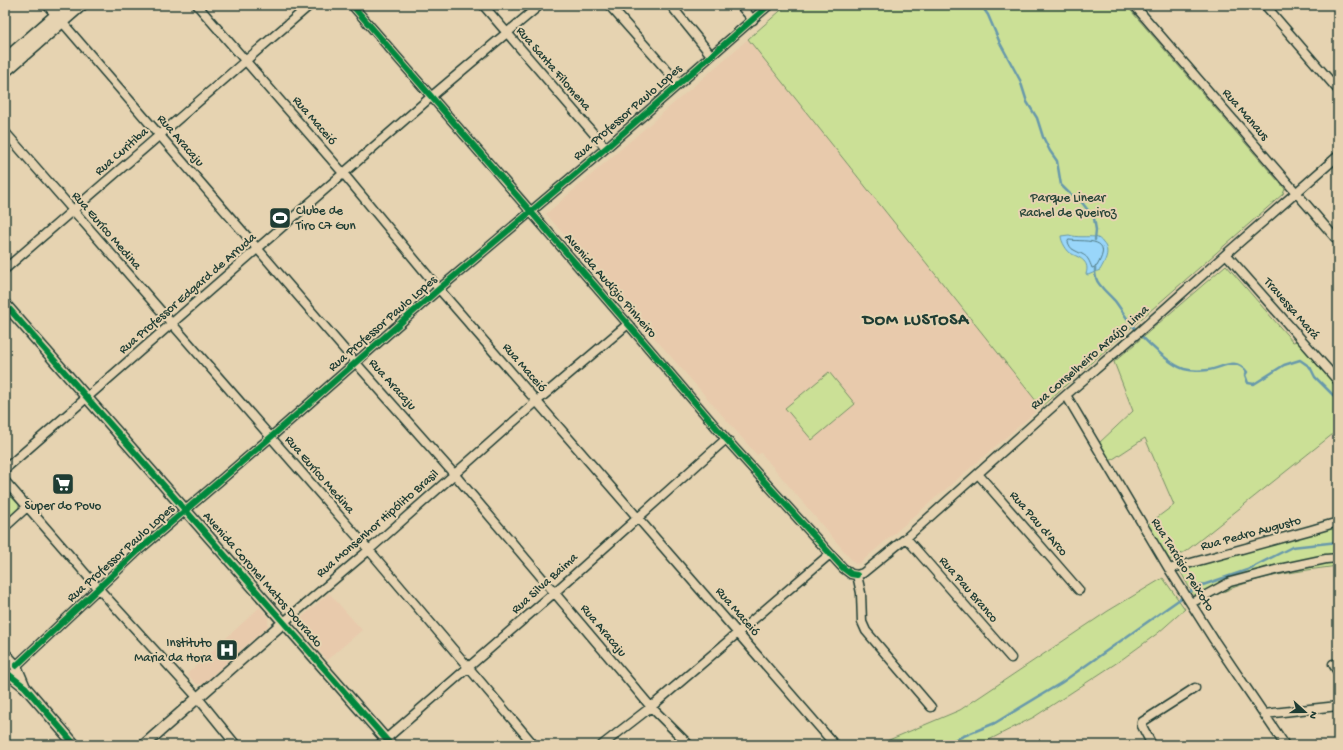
<svg xmlns="http://www.w3.org/2000/svg" width="1343" height="750" font-family="'Gochi Hand',sans-serif">
	<style>
		.built { fill: #e8caac }
		.green { fill: #cbe096; stroke: #758e65 }
		.water { fill: #99d6fa; stroke: #6899ab }
		.lines { fill: none; stroke-linecap: round; stroke-linejoin: round }
		.shore { stroke: #507a83; stroke-width: 1 }
		.stream { stroke: #6899ab; stroke-width: 2.5 }
		.minor-casing { stroke: #1f3d34; stroke-width: 11 }
		.major-casing { stroke: #1f3d34; stroke-width: 13 }
		.minor { stroke: #e6d3b1; stroke-width: 8 }
		.major { stroke: #e6d3b1; stroke-width: 10 }
		.cycleway-casing { stroke: #e6d3b1; stroke-width: 8 }
		.cycleway { stroke: #00873e; stroke-width: 6 }
		.labels { text-anchor: middle; dominant-baseline: central; stroke-width: 4; stroke-linejoin: round; paint-order: stroke }
		.street-label { font-size: 13px; fill: #1f3d34; stroke: #e6d3b1 }
		.park-label { font-size: 13px; fill: #284539; stroke: #e6d3b1 }
		.poi-label { font-size: 13px; fill: #1f3d34; stroke: #e6d3b1; text-anchor: start }
		.district-label { font-size: 17px; font-weight: bold; letter-spacing: 1px; fill: #1f3d34; stroke: #e6d3b1 }
	</style>
	<rect width="100%" height="100%" fill="#e6d3b1"/>
	<filter id="ink" filterUnits="userSpaceOnUse"><feTurbulence type="fractalNoise" baseFrequency=".025" numOctaves="2"/><feDisplacementMap in="SourceGraphic" scale="8" xChannelSelector="R" yChannelSelector="G"/><feConvolveMatrix kernelMatrix="1 2 1 2 8 2 1 2 1" color-interpolation-filters="sRGB"/></filter>
	<g filter="url(#ink)">
		<path class="built" d="M748 39 1041 407 860 563 855 564 761 453 757 455 546 214Z
			M329 593 362 630 327 660 295 623Z
			M260 607 268 617V626L203 684H196L187 674Z"/>
		<path class="green" d="M787 5H1126L1285 189 1283 194 1041 407 748 39Z
			M1226 265 1293 342 1297 341 1338 387V390H1336L1338 393V430L1186 551 1170 560 1147 525 1174 505 1145 438 1110 461 1099 443 1133 411 1114 362Z
			M829 372 855 404 812 440 785 408Z
			M5 490 19 505 18 512 5 523Z
			M1338 520V566C1291 572 1240 578 1199 605L1178 567Z
			M1163 578 1185 609 1158 633 1121 660 1034 717 979 745H877L960 710 1108 611Z"/>
		<path class="water" d="M1069 235C1078 238 1086 236 1095 237 1099 238 1101 240 1103 243 1111 251 1105 261 1100 270L1088 275 1086 274C1090 262 1081 258 1072 254 1067 252 1061 241 1061 236Z"/>
		<g class="lines">
			<path class="shore" d="M1069 240C1088 242 1114 237 1097 266L1092 268C1087 254 1085 256 1074 250 1071 249 1069 245 1068 242Z"/>
			<path class="stream" d="M981 5 988 15 1000 43 1020 80 1027 102 1037 118 1043 137 1050 151 1057 161 1061 185 1069 193 1080 200 1094 218 1096 230 1095 240
				M1095 268C1095 271 1095 275 1096 278 1098 286 1109 294 1115 301 1121 309 1126 318 1133 326 1142 338 1170 365 1184 369 1191 371 1201 371 1208 370 1224 368 1234 356 1247 372L1245 375 1248 383 1254 384 1284 365 1300 360 1310 367 1315 377 1338 400
				M942 745 995 723 1061 683 1197 587 1247 570 1292 547 1338 542"/>
			<g class="minor-casing">
				<path id="minor" d="M47 5 56 15
					M197 5 343 173 439 289 835 745
					M352 5 628 324 726 439 843 568 851 574 857 575
					M483 5 606 148
					M609 5 679 84
					M740 5 753 20
					M1134 5 1338 241
					M1265 5 1338 90
					M673 8 711 55
					M63 23 356 363 455 475 651 707 689 745
					M5 132 369 550 534 745
					M1226 254 1338 381
					M5 269 310 5
					M1066 395 1169 569 1214 640 1285 745
					M5 469 432 96 540 5
					M978 474 1079 590
					M5 481 98 588 198 698 236 745
					M5 527 27 507
					M906 538 1011 658
					M1169 569 1311 530 1338 522
					M857 575 863 573 906 538 1066 395 1139 332 1226 254 1338 156
					M857 575 861 593 862 622 866 631 931 707
					M1191 603 1230 582 1279 569 1326 559 1338 558
					M284 622 369 550 537 401 628 324
					M1333 664 1338 672
					M16 666 139 550 271 437 439 289 606 148 769 5
					M1264 714 1338 706
					M379 745 555 592 726 439
					M602 745 651 707 830 554
					M1152 745 1142 726V722L1195 688"/>
			</g>
			<g class="major-casing">
				<path id="major" d="M5 59 67 5
					M5 72 82 5
					M5 304 391 745
					M5 654 16 666 24 685
					M5 671 25 687 75 745
					M144 745 284 622"/>
			</g>
			<use href="#minor" class="minor"/>
			<use href="#major" class="major"/>
			<g class="cycleway-casing">
				<path id="cycleway" d="M352 5 628 324 726 439 843 568 851 574 857 575
					M5 304 391 745
					M16 666 139 550 271 437 439 289 606 148 769 5
					M7 673 25 687 75 745"/>
			</g>
			<use href="#cycleway" class="cycleway"/>
		</g>
	</g>
	<defs>
		<g id="stadium-square" transform="scale(1.15)"><rect x="-9" y="-9" width="18" height="18" rx="4" fill="#1f3d34" stroke="#e6d3b1"/><path d="M0-5a6.5 5 0 1 0 0 10a6.5 5 0 1 0 0-10ZM-3.5-1.8h7v3.6h-7Z" fill="#fff"/></g>
		<g id="supermarket-square" transform="scale(1.15)"><rect x="-9" y="-9" width="18" height="18" rx="4" fill="#1f3d34" stroke="#e6d3b1"/><path d="M-6-5.5h2.5l.6 2H6L4.5 2H-2.5L-4.4-4H-6ZM-1.5 3.2a1.3 1.3 0 1 0 .1 0ZM3 3.2a1.3 1.3 0 1 0 .1 0Z" fill="#fff"/></g>
		<g id="hospital-square" transform="scale(1.15)"><rect x="-9" y="-9" width="18" height="18" rx="4" fill="#1f3d34" stroke="#e6d3b1"/><path d="M-5-5h3v3.5h4V-5h3V5h-3V1.5h-4V5h-3Z" fill="#fff"/></g>
	</defs>
	<g fill-rule="evenodd">
		<use href="#stadium-square" x="280" y="218"/>
		<use href="#supermarket-square" x="63" y="484"/>
		<use href="#hospital-square" x="227" y="650"/>
	</g>
	<g class="labels">
		<g class="street-label">
			<text transform="translate(553 69) rotate(49)">Rua Santa Filomena</text>
			<text transform="translate(628 113) rotate(-41)">Rua Professor Paulo Lopes</text>
			<text transform="translate(1245 115) rotate(49)">Rua Manaus</text>
			<text transform="translate(314 121) rotate(49)">Rua Maceió</text>
			<text transform="translate(180 141) rotate(49)">Rua Aracaju</text>
			<text transform="translate(122 152) rotate(-41)">Rua Curitiba</text>
			<text transform="translate(106 231) rotate(49)">Rua Euríco Medina</text>
			<text transform="translate(610 286) rotate(49)">Avenida Audízio Pinheiro</text>
			<text transform="translate(188 294) rotate(-41)">Rua Professor Edgard de Arruda</text>
			<text transform="translate(1291 309) rotate(49)">Travessa Mará</text>
			<text transform="translate(383 324) rotate(-41)">Rua Professor Paulo Lopes</text>
			<text transform="translate(1090 358) rotate(-41)">Rua Conselheiro Araújo Lima</text>
			<text transform="translate(524 368) rotate(49)">Rua Maceió</text>
			<text transform="translate(392 385) rotate(48)">Rua Aracaju</text>
			<text transform="translate(319 475) rotate(49)">Rua Euríco Medina</text>
			<text transform="translate(378 524) rotate(-41)">Rua Monsenhor Hipólito Brasil</text>
			<text transform="translate(1038 524) rotate(49)">Rua Pau d'Arco</text>
			<text transform="translate(1251 534) rotate(-15)">Rua Pedro Augusto</text>
			<text transform="translate(121 554) rotate(-42)">Rua Professor Paulo Lopes</text>
			<text transform="translate(1182 565) rotate(58)">Rua Tarcísio Peixoto</text>
			<text transform="translate(262 580) rotate(49)">Avenida Coronel Matos Dourado</text>
			<text transform="translate(545 584) rotate(-42)">Rua Silva Baima</text>
			<text transform="translate(968 590) rotate(49)">Rua Pau Branco</text>
			<text transform="translate(737 612) rotate(49)">Rua Maceió</text>
			<text transform="translate(603 631) rotate(50)">Rua Aracaju</text>
		</g>
		<g class="park-label">
			<text x="1068" y="198">Parque Linear<tspan x="1068" dy="15">Rachel de Queiroz</tspan></text>
		</g>
		<g class="poi-label">
			<text x="296" y="211">Clube de<tspan x="296" dy="15">Tiro C7 Gun</tspan></text>
			<text x="63" y="506" text-anchor="middle">Super do Povo</text>
			<text x="212" y="643" text-anchor="end">Instituto<tspan x="212" dy="15">Maria da Hora</tspan></text>
		</g>
		<g class="district-label">
			<text x="916" y="321">DOM LUSTOSA</text>
		</g>
	</g>
	<rect width="1343" height="750" fill="none" stroke="#e6d3b1" stroke-width="20"/>
	<rect x="10" y="10" width="1323" height="730" fill="none" stroke="#1f3d34" stroke-width="1.5" filter="url(#ink)"/>
	<g transform="translate(1305 712) rotate(111)" stroke="#e6d3b1" stroke-width="3" paint-order="stroke">
	<path d="M0-3L7 15L0 10L-7 15Z" fill="#1f3d34"/>
	<text y="-6" font-size="11" font-weight="bold" text-anchor="middle" fill="#1f3d34">N</text>
	</g>
</svg>
